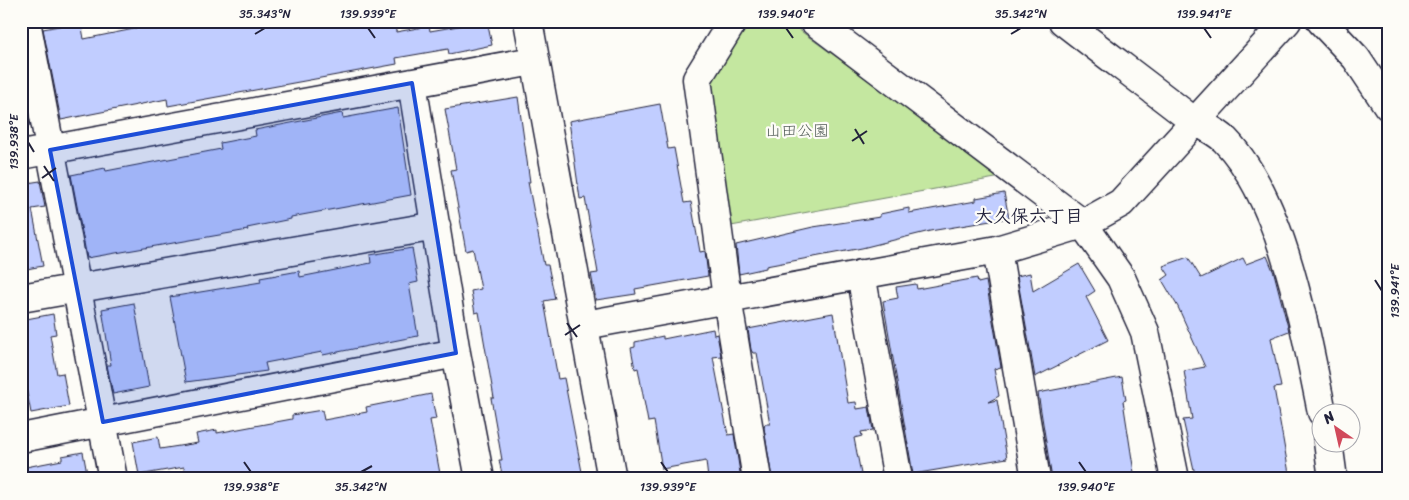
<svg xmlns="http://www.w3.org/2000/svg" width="1409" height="500" font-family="Sriracha,'Klee One',sans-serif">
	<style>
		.green { fill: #c4e7a0; stroke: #73846e }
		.building { fill: #c1cdff; stroke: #22223b }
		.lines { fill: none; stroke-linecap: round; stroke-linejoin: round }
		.minor-casing { stroke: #22223b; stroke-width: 31 }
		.minor { stroke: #fdfcf7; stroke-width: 28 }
		.marked { fill: #1d4ed8; fill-opacity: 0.2; stroke: #1d4ed8; stroke-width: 4; stroke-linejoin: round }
		.ticks { fill: none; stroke: #22223b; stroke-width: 2 }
		.labels { text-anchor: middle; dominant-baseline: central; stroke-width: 4.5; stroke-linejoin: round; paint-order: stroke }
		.park-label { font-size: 16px; fill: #535d59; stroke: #fdfcf7 }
		.neighbourhood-label { font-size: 18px; font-weight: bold; fill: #22223b; stroke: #fdfcf7 }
		.neatline { fill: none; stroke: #22223b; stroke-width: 2 }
		.ticks-label { font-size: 12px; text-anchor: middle; fill: #22223b }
	</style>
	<rect width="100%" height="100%" fill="#fdfcf7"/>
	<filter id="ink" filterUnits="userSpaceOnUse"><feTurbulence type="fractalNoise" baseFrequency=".02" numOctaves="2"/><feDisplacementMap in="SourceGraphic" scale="10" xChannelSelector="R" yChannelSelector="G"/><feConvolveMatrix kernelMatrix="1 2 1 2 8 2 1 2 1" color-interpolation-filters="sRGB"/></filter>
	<g filter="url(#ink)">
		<path class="green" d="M750 21H787L1001 177 731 226 705 87Z"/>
		<path class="building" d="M174 21H395L396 32 429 26 430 31 487 21 492 45 449 54 448 49 396 58 397 64 168 106 167 99 61 120 43 29 81 22 84 39Z
			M21 80 30 125 21 127Z
			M518 97 530 182H528L544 265H548L555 299 544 301 558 379 564 378 582 472 550 479H503L499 460H502L491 398H494L479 312 475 313 471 291 481 289 473 249 466 251 451 170 456 169 445 109Z
			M660 104 668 149 674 148 684 203 691 202 700 252 705 251 708 276 635 289 636 294 596 300 591 274 598 273 585 198 580 199 569 121Z
			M398 108 411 195 291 217V219L247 228 248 230 87 258 71 175 105 168 106 171 221 149 220 143 256 136 255 130 342 113 343 118Z
			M40 181 45 207 32 209 43 266 21 270V184Z
			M1004 193 1009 218 930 231 862 248 766 266V268L739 274 736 245 813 227 880 217V214L909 208V213L976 201V198Z
			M412 248 418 282 409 284 418 336 323 355 322 352 265 363 267 371 186 382 170 297 261 282 260 278 299 271 300 277 371 263 370 255Z
			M1267 256 1274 273 1289 331 1271 338 1281 387 1274 388 1290 479H1196L1183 420 1192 419 1184 371 1205 367 1178 307 1162 280 1169 275 1163 266 1188 257 1201 278 1243 258 1246 264Z
			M1079 264 1095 291 1086 297 1108 340 1035 377 1017 276 1030 273 1033 291Z
			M977 278 978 283 986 281 1001 367 994 369 999 396 988 402 997 400 1007 458 913 474 883 301 898 298 896 287 916 284 917 289Z
			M134 303 149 387 113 394 107 365H111L102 309Z
			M833 313 848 403 856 402 857 409 869 407 873 430 861 432 862 436 854 438 862 479H772L764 428 765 424H770L757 353H753L751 350 748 329Z
			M53 314 56 334 50 335 57 374 63 373 69 406 31 413 21 362V320Z
			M713 329 714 335 717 334 721 356 713 357 728 435 734 434 741 479H708L706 461 662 469 654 421 648 422 638 368 635 369 631 348 635 347V342L663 336V339Z
			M1122 377 1126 400 1123 401 1135 479H1052L1038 393Z
			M431 394 436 419 430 420 441 479H185L184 467 139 475 133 442 158 437 160 449 198 443 196 434 217 430V433L292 419V415L322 410 324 420 367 412 366 407Z
			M83 452 88 479H21V468L62 460V456Z"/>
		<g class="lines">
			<g class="minor-casing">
				<path id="minor" d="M26 21 113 479
					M528 21 612 479
					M733 21 697 79 727 298 757 479
					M814 21 1083 224 1121 278 1145 332 1175 479
					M1063 21C1104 53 1146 84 1187 116 1199 124 1215 130 1225 140 1284 201 1305 331 1322 412
					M1321 21 1356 58 1388 106
					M412 83 456 353 480 479
					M21 155 533 61
					M997 250 1036 479
					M861 274 898 479
					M21 298 436 226
					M585 325 997 250 1083 224 1121 203 1287 21
					M21 438 456 353
					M1328 442 1333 479"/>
			</g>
			<use href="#minor" class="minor"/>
		</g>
	</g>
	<path class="marked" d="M412 83 456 353 103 422 50 150Z"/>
	<path class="ticks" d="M368 28 375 38M786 28 793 38M1204 28 1211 38M255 34 265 28M1011 34 1021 28M855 129 864 144M852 141 867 131M28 142 34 152M44 166 54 181M42 178 56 168M1375 280 1382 291M567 323 577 337M565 335 580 325M244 462 251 472M661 462 668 472M1079 462 1086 472M361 472 372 466"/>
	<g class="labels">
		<g class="park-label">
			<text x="797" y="130">山田公園</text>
		</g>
		<g class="neighbourhood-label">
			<text x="1029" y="216">大久保六丁目</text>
		</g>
	</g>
	<rect width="1409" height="500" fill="none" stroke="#fdfcf7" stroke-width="55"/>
	<g transform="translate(1336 428) rotate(326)"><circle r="24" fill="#fdfcf7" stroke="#a5a5ac"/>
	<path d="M0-4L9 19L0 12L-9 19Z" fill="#d1495b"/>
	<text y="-8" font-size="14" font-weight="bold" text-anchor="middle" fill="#22223b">N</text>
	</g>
	<rect x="28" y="28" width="1354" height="444" class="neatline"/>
	<g class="ticks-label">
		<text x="265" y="18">35.343°N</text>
		<text x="368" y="18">139.939°E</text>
		<text x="786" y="18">139.940°E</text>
		<text x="1021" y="18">35.342°N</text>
		<text x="1204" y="18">139.941°E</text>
		<text transform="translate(14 142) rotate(-90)" y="4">139.938°E</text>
		<text transform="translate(1395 291) rotate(-90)" y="4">139.941°E</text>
		<text x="251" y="491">139.938°E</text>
		<text x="361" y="491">35.342°N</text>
		<text x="668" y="491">139.939°E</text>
		<text x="1086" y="491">139.940°E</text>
	</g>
</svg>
